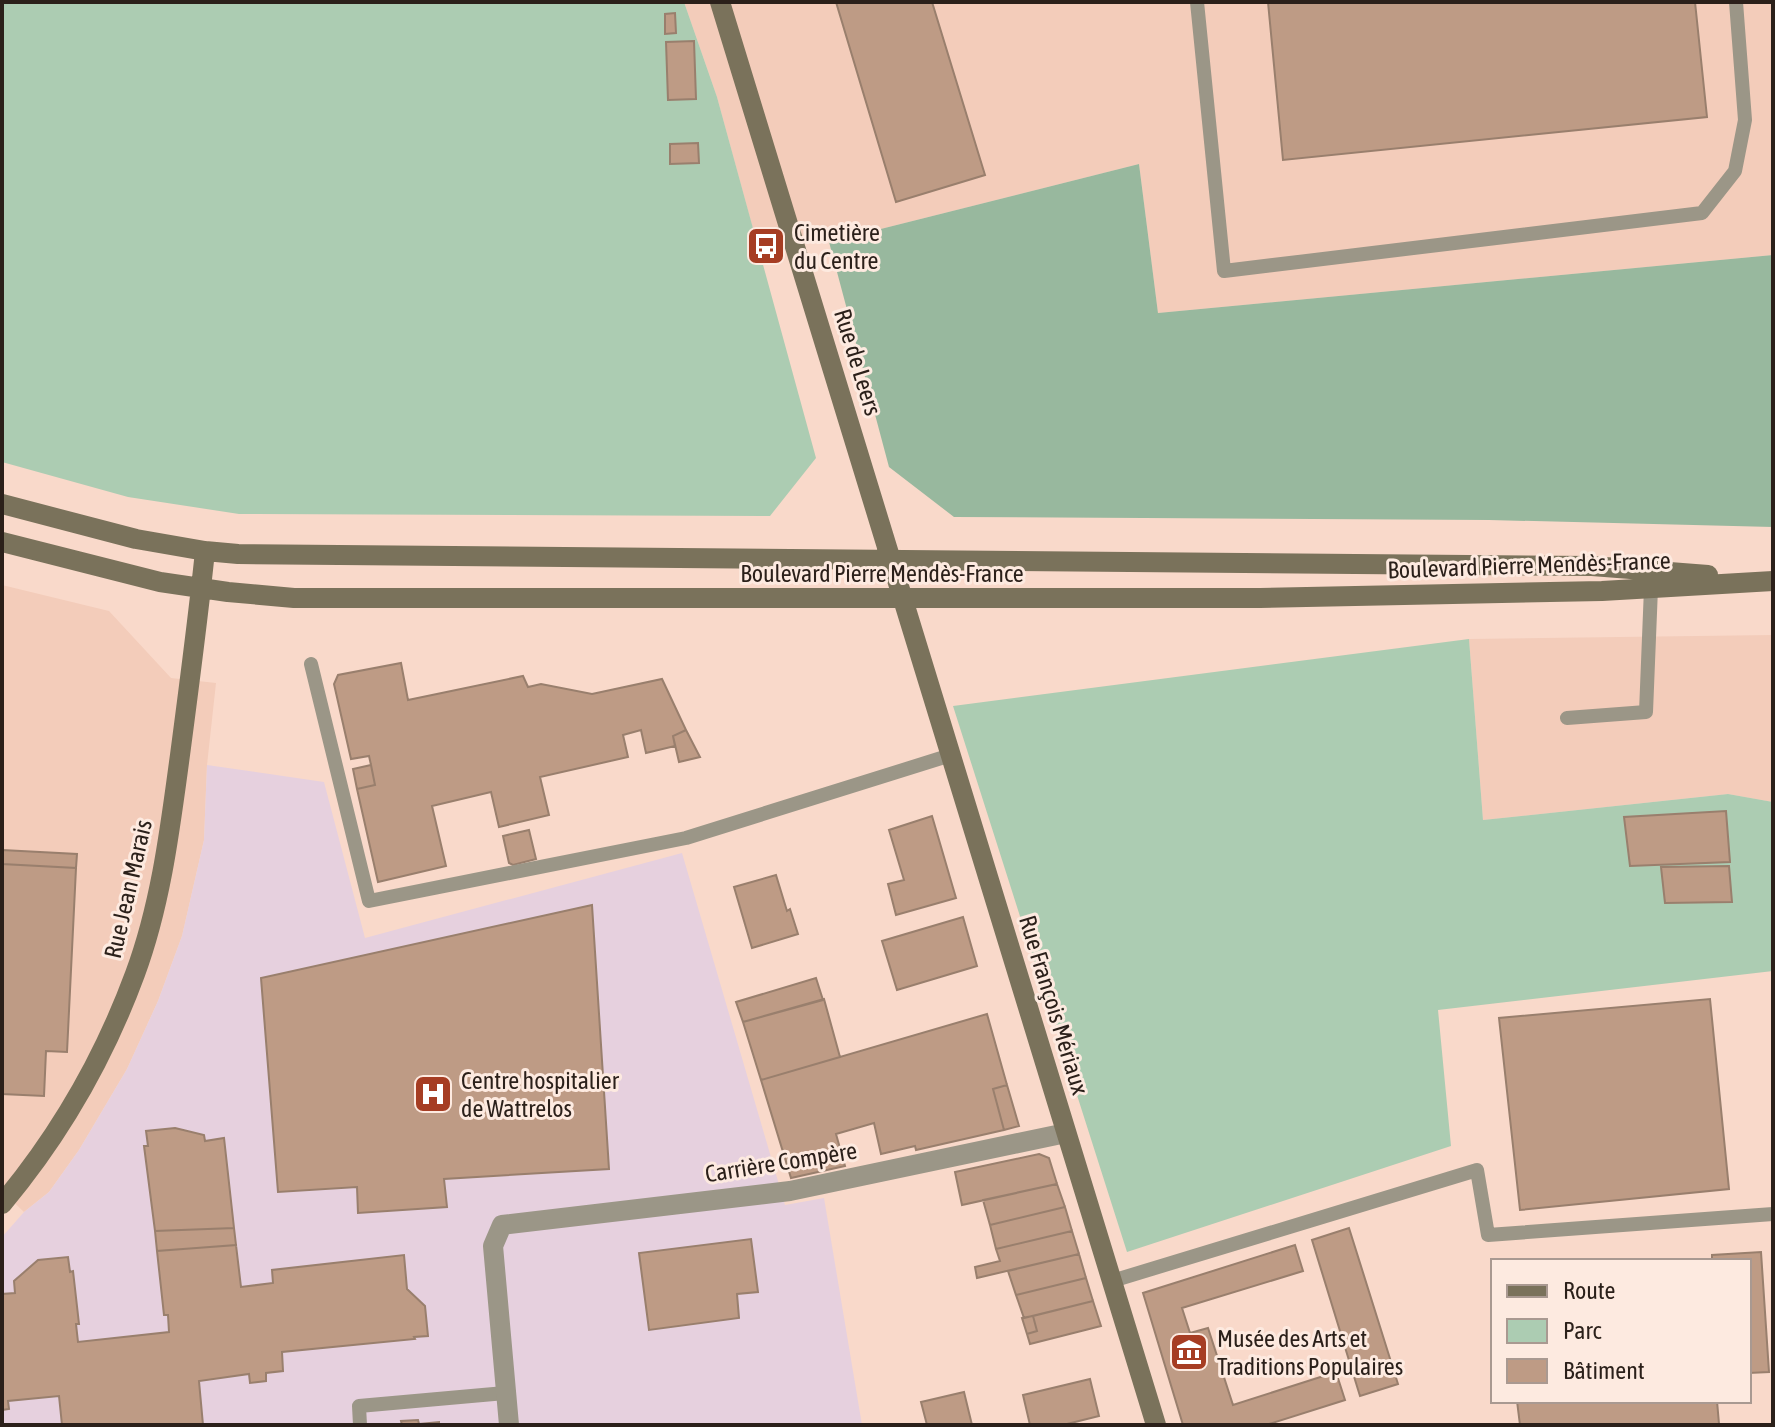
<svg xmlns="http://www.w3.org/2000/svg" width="1775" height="1427" font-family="'Asap Condensed',sans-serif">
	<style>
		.built { fill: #f3ccba }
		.medical { fill: #e6d0de }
		.green { fill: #acccb2 }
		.forest { fill: #98b89e }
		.building { fill: #be9b85; stroke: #997f6d; stroke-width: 2 }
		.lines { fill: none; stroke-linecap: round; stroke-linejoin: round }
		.lane { stroke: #9b9687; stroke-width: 14 }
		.street { stroke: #9b9687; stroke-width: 20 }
		.secondary { stroke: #7a725b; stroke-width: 20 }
		.labels { text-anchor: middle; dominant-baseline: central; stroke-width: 6; stroke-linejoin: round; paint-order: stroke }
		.poi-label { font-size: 24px; fill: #2b201a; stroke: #fdeae0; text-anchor: start }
		.street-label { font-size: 24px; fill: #2b201a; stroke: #fdeae0 }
	</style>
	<rect width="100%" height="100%" fill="#f9d9ca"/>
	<path class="built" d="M684 2H1773V255L1158 313 1139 164 829 242 756 240 717 97Z
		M2 585 109 611 171 678 216 683 207 765 204 840 182 936 158 1001 127 1069 79 1150 49 1192 24 1212 2 1191Z
		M1773 635V802L1728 794 1483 820 1469 639Z"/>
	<path class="medical" d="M207 765 324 782 365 938 682 853 785 1205 824 1198 862 1425H2V1261L4 1259 2 1258V1237L24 1212 49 1192 79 1150 127 1069 158 1001 182 936 204 840Z"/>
	<path class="green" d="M2 2H684L717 97 816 458 770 516 239 514 128 497 2 462Z
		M1469 639 1483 820 1728 794 1773 802V971L1438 1010 1451 1146 1127 1252 953 706Z"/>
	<path class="forest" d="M1139 164 1158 313 1773 255V527L1489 520 954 517 889 467 829 242Z"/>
	<path class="building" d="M836 2H932L985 175 896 202Z
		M1268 2H1695L1707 117 1283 160Z
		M675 13 676 33 665 34V14Z
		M694 41 696 99 668 100 666 42Z
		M698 143 699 163 670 164V144Z
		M401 663 408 700 523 676 528 687 541 684 592 694 662 679 686 730 673 736 675 746 646 753 641 730 623 735 628 757 540 777 549 815 499 827 491 792 432 806 446 866 378 882 357 789 375 785 371 765 369 756 351 759 334 684 338 675Z
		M686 730 700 757 679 762 673 736Z
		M371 765 375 785 357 789 353 769Z
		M1726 811 1730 862 1630 866 1624 817Z
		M932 816 956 898 896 915 888 884 904 880 889 830Z
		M529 830 536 859 513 865 509 863 503 836Z
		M2 850 77 854 76 868 2 864Z
		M2 864 76 868 67 1052 46 1051 44 1096 2 1094Z
		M1729 866 1732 902 1665 903 1661 867Z
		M776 875 787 911 790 909 798 934 752 948 734 887Z
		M592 905 609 1169 444 1179 447 1207 358 1213 357 1187 278 1192 261 978Z
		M963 917 977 966 897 990 882 941Z
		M816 978 823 1000 743 1022 736 1002Z
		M824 999 840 1057 761 1080 743 1022Z
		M1710 999 1729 1189 1520 1210 1499 1018Z
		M987 1014 1007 1085 993 1089 1004 1130 916 1150 915 1146 881 1154 874 1123 836 1134 845 1166 791 1178 761 1080Z
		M1007 1085 1019 1126 1004 1130 993 1089Z
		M175 1128 204 1135 205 1141 224 1138 234 1228 155 1231 144 1146H148L146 1131Z
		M1039 1154 1049 1158 1057 1184 962 1205 955 1172Z
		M1057 1184 1065 1207 990 1225 983 1200Z
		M1065 1207 1072 1231 996 1249 990 1225Z
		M234 1228 236 1245 157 1251 155 1231Z
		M1349 1228 1398 1384 1360 1396 1312 1240Z
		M1072 1231 1079 1254 977 1278 975 1267 1000 1261 996 1249Z
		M751 1239 758 1292 737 1294 739 1318 649 1330 639 1253Z
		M236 1245 241 1287 273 1283 272 1270 404 1255 407 1289 425 1306 428 1336 414 1337 415 1339 282 1352 283 1371 266 1373V1381L250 1383 249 1374 199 1381 203 1425H62L59 1396 8 1401 9 1409 2 1410V1294L15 1293 14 1281 38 1260 68 1257 70 1272 73 1271 79 1324H76L78 1342 169 1332 168 1315H164L157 1251Z
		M1295 1245 1303 1271 1182 1308 1190 1333 1208 1328 1233 1405 1336 1372 1345 1400 1266 1425H1183L1143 1293Z
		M1761 1252 1769 1372 1749 1373V1261H1712V1255Z
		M1079 1254 1086 1278 1016 1295 1008 1271Z
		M1086 1278 1093 1301 1024 1318 1016 1295Z
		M1093 1301 1101 1326 1030 1344 1027 1334 1037 1331 1033 1316Z
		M1033 1316 1037 1331 1027 1334 1022 1318Z
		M1090 1379 1099 1416 1063 1425H1030L1023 1395Z
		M964 1392 972 1425H927L921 1402Z
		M1517 1401H1717L1719 1424 1520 1425Z
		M418 1420 419 1424 439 1422V1425H402L401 1421Z"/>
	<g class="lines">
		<path class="lane" d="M1197 2 1224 271 1702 213 1735 171 1745 120 1736 2
			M311 664 369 901 686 838 951 755
			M1567 718 1646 712 1651 588
			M1112 1281 1477 1170 1488 1235 1773 1214
			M360 1425 359 1406 505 1393"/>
		<path class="street" d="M509 1425 493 1246 502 1225 790 1191 1066 1133"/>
		<path class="secondary" d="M720 2 1156 1425
			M2 504 136 539 205 551 238 554 1592 566 1708 575
			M2 542 160 582 228 592 294 598H1260L1602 591 1773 581
			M2 1204C59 1136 104 1058 135 974 161 904 170 829 180 755 189 687 198 619 205 551"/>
	</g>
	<defs>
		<g id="bus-square" transform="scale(2)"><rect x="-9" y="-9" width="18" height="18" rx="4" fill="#a63d23" stroke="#fdeae0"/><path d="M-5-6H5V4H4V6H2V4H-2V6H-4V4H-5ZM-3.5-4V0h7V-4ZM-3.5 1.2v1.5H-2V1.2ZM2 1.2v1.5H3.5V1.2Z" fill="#fff"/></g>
		<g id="hospital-square" transform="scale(2)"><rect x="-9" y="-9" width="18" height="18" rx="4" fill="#a63d23" stroke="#fdeae0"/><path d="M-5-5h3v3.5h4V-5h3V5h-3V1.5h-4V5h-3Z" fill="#fff"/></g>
		<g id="museum-square" transform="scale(2)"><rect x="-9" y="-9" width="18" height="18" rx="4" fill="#a63d23" stroke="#fdeae0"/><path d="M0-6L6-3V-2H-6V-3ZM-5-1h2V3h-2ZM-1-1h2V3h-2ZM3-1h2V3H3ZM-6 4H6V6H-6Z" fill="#fff"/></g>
	</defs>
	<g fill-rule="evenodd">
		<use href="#bus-square" x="766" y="246"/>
		<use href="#hospital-square" x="433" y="1094"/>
		<use href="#museum-square" x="1189" y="1352"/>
	</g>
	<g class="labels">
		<g class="poi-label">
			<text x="794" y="232">Cimetière<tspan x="794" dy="28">du Centre</tspan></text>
			<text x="461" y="1080">Centre hospitalier<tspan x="461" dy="28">de Wattrelos</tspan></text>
			<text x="1217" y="1338">Musée des Arts et<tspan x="1217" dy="28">Traditions Populaires</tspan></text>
		</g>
		<g class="street-label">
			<text transform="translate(858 362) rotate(73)">Rue de Leers</text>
			<text transform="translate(1529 565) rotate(-2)">Boulevard Pierre Mendès-France</text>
			<text x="882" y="573">Boulevard Pierre Mendès-France</text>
			<text transform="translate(128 889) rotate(-77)">Rue Jean Marais</text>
			<text transform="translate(1054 1005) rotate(73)">Rue François Mériaux</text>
			<text transform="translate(781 1162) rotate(-9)">Carrière Compère</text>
		</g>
	</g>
	<rect width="1775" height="1427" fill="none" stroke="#2b201a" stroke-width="8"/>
	<rect x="1491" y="1259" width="260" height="144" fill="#fdeae0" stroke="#a99991" stroke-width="2"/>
	<rect x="1507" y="1285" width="40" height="12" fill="#7a725b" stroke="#a99991" stroke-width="2"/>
	<text x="1563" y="1299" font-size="24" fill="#2b201a">Route</text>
	<rect x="1507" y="1319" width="40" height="24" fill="#acccb2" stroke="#a99991" stroke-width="2"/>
	<text x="1563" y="1339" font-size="24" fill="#2b201a">Parc</text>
	<rect x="1507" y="1359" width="40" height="24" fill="#be9b85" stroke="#a99991" stroke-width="2"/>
	<text x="1563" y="1379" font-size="24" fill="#2b201a">Bâtiment</text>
</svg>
